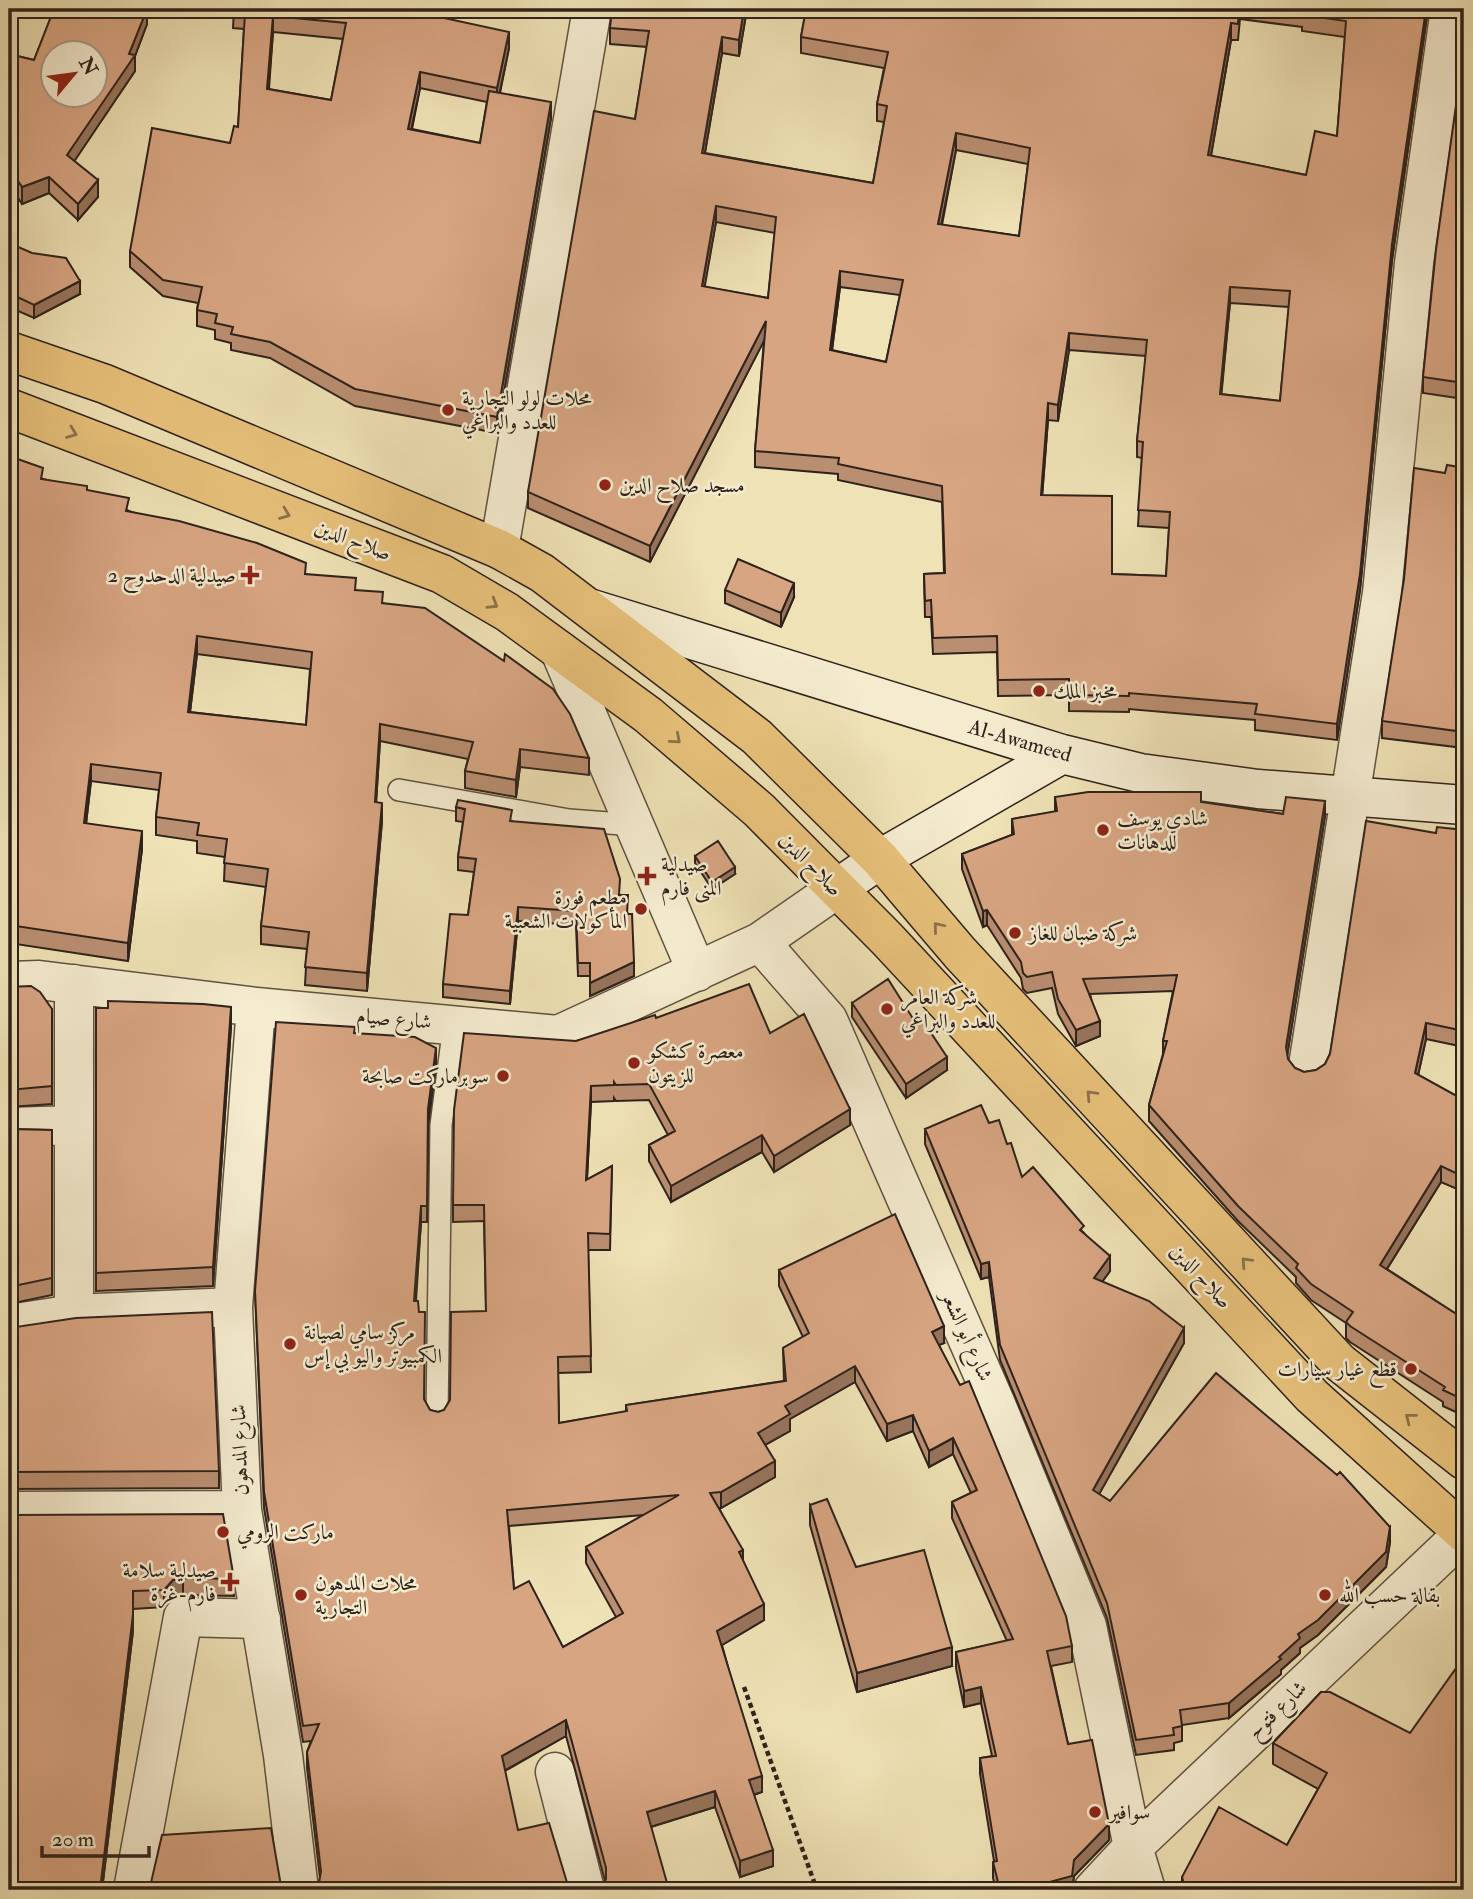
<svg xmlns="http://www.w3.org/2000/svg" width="1473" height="1899" font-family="'IM FELL Double Pica',Amiri,serif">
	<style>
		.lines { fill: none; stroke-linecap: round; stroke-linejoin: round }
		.service-casing { stroke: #5f5242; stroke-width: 24 }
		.minor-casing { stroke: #5f5242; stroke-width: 41 }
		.secondary-casing { stroke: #2f221b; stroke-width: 41 }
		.trunk-casing { stroke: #2f221b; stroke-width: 41 }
		.path { stroke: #2f221b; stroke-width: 4.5; stroke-dasharray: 5 3.5; stroke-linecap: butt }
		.service { stroke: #f5ecd0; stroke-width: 21 }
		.minor { stroke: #f5ecd0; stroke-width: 38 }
		.secondary { stroke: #f5ecd0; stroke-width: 38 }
		.trunk { stroke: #e8c17b; stroke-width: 38 }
		.wall { fill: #ba8e71; stroke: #2f221b; stroke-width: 2; fill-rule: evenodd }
		.shaded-wall { fill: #97745c; stroke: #2f221b; stroke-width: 2 }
		.building { fill: #d8a583; stroke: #2f221b; stroke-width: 2; fill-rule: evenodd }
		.oneway { stroke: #8c724b }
		.poi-dot { fill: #8f2418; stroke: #f5ecd0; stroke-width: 2.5 }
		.labels { text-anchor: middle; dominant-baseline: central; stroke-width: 5; stroke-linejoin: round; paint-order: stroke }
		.poi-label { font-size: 21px; fill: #2f221b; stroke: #f5ecd0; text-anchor: start }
		.street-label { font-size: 21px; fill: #2f221b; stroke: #f5ecd0 }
	</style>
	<rect width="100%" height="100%" fill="#efe2b6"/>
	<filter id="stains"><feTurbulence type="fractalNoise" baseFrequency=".00286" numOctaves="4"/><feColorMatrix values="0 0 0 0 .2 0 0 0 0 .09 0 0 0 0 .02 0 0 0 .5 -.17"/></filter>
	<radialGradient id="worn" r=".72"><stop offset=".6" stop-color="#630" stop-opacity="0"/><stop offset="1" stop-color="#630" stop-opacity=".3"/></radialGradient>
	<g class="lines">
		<g class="service-casing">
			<path id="service" d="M399 790 569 820 635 825
				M437 1415 441 1125 454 1025"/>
		</g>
		<g class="minor-casing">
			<path id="minor" d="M499 549 592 9
				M560 651 697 972
				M835 890 760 942 828 1020 995 1402 1087 1626 1133 1847 1146 1890
				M9 981 39 980 256 1007 558 1035 760 942
				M256 1007 233 1307 242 1510 283 1755 299 1890
				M1308 1066 1382 593 1414 263 1450 9
				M9 1127 74 1125
				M74 1314V984
				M9 1324 74 1314 233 1307
				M9 1511 242 1510
				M555 1772 585 1890
				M133 1890 183 1617 261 1619
				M1093 1890 1133 1847 1464 1533"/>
		</g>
		<g class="secondary-casing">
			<path id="secondary" d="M592 609 1062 754 1140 773 1258 789 1464 805
				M835 890 880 859 1062 754"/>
		</g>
		<g class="trunk-casing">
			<path id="trunk" d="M9 351 105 384 499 549 542 573 757 737 880 859 960 953 1339 1362 1464 1460
				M9 408 442 574 507 612 648 715 759 810 887 939 1312 1396 1464 1533"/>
		</g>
		<path class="path" d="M744 1687 817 1890"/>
		<use href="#service" class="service"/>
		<use href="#minor" class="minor"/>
		<use href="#secondary" class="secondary"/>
		<use href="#trunk" class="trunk"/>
	</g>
	<path class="wall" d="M29 9H147V24L135 56V71L74 161 98 197 78 220 49 193 22 204 9 184V54L34 60 51 17Z
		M234 9H426L425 14 509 48 500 93 551 118 497 433 355 406 270 358 231 350V343L215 339V330L197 326V310L198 303 163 296 130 267V251L230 143 238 127 244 29 233 28ZM273 32 343 39 331 100 269 89ZM420 88 487 102 480 143 412 129Z
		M747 9 739 56 722 53 705 153 873 183 884 122 877 121V104L884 68 801 53V37L806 9H1428L1392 260 1360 590 1337 740 1255 730V720L1129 709V712L1069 711V695L998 696 997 652 933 654 931 617H925L924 574 944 573 942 502 838 480V474L755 467V451L764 340 650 562 528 508V492L635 119 647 47 610 44V28ZM1240 19 1302 27V31L1345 37 1337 136 1306 175 1211 156 1231 40H1238ZM956 150 1028 164 1019 236 942 225ZM716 222 775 233 768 298 704 287ZM840 287 900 295 886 362 832 350ZM1230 303 1289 307 1280 401 1221 394ZM1069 350 1146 356 1137 441V457L1142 458 1138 526 1169 528 1166 576 1112 574 1042 495 1048 420 1058 421Z
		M1464 48V399L1423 393V377Z
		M9 243 80 294 34 318 9 307Z
		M1464 429V748L1382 738V721L1445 473 1459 467Z
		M9 456 43 479 87 490 129 511 306 574 356 590 383 603 589 758V775L520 767 516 797 465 788V771L468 759 380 741 376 802 382 821 367 991 305 985 307 949 261 944V926L266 887 224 881 225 857 197 853V841L156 835V817L159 790 91 781 86 824 142 849 128 961 9 943ZM197 654 310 669 306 725 190 712Z
		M725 590 794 597 781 627 725 603Z
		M1055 797 1201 802 1283 814 1325 816 1287 1056 1288 1059 1295 1068 1304 1072 1316 1070 1325 1064 1436 833 1464 830V1047L1426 1039 1418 1075 1464 1100V1192L1441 1182 1387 1269 1464 1319V1416L1443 1406V1402L1350 1342 1346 1338V1323L1311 1300 1296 1283V1277L1238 1221 1149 1121V1105L1163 1054V1041L1173 991 1090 994 1100 1036 1076 1046 1058 1014 1052 988 1027 993 1023 989 1021 978 987 925 983 927 962 869V854L1012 835V819L1055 812Z
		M456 807 512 821 620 895 628 914 634 976 590 996V976H578L576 925 518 921 510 1004 443 997V984L468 915 474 872 458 870V857L463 822 456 821Z
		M695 856 735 874 712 889 695 863Z
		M9 987 52 1009V1104L9 1107Z
		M852 1003 947 1070 906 1098 852 1017Z
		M96 1008 231 1026 213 1286 96 1291Z
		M656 1018 770 1033 850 1125 774 1172 762 1152 671 1202 649 1161V1145L668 1135 649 1100 616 1101 614 1098V1101L591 1102 587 1180 612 1166 610 1250H588L591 1372 558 1373 559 1423 626 1412V1405L784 1381 783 1348 803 1337 779 1286V1270L944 1343 939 1345 1072 1646V1662L1051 1666 1068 1744 1109 1840 1074 1876 1072 1890H996L993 1878V1862L994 1861 980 1774V1758L992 1756 981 1703 964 1707 956 1668V1652L1007 1641 952 1518V1502L971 1493 953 1454 929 1467 913 1431 887 1441 855 1382 790 1419V1431L765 1445 775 1477 721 1508H719L743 1561 764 1620 722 1645 762 1792 754 1795 773 1866 740 1877 715 1807 651 1827 601 1889 605 1881 566 1736 505 1771 319 1883 320 1878 307 1768V1752L311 1741 303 1742 264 1508 255 1291 355 1033 436 1064 428 1125 427 1222H421L416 1301 424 1400 430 1410 438 1412 444 1410 450 1400 486 1311 484 1221 453 1222V1205L576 1041ZM644 1515 586 1547V1563L616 1617 563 1647 514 1589 509 1526Z
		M989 1123 1007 1144 1022 1177 1084 1233 1110 1271 1102 1282 1184 1343 1099 1494 1110 1501 1390 1542 1386 1567 1318 1635 1300 1648V1653L1281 1670V1674L1229 1718 1182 1725V1741L1174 1743V1750L1136 1755 1107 1618 1000 1360 989 1277 981 1279 925 1144V1129Z
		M9 1129 52 1130V1295L9 1304Z
		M9 1328 219 1471V1488L9 1489Z
		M810 1505 856 1567 952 1666 857 1692 810 1525Z
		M9 1515 234 1579V1596L183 1595 173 1598 164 1607 133 1609V1631L102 1890H9Z
		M1321 1692 1464 1890H1182V1877L1287 1845 1318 1789 1273 1764V1743Z"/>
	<path class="shaded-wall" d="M147 9V24L135 56V71L67 172V155L129 54Z
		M422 9H426L421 29V13Z
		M744 9H747L739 56V40Z
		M1426 9H1428L1392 260 1360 590 1337 740V724L1392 244Z
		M273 16V32L267 105V89Z
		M1231 23V40L1208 172V155Z
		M509 32V48L497 105V88Z
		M722 37V53L702 169V153Z
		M420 72V88L408 145V129Z
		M551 102V118L497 433V417Z
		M956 133V150L938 241V224Z
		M49 177V193L22 204V187Z
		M98 180V197L78 220V204Z
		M716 206V222L702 302V286Z
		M840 271V287L830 366V350Z
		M80 281V294L34 318V305Z
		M1230 287V303L1220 410V394Z
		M766 321V337L650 562V546Z
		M1069 333V350L1058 421V405Z
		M1048 403V420L1041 512V495Z
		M794 583V597L781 627V613Z
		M197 636V654L188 729V712Z
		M380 724V741L375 820V802Z
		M520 749V767L516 797V780Z
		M91 764V781L84 841V823Z
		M1325 801V816L1286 1063V1047Z
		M382 803V821L367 991V973Z
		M142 831V849L128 961V943Z
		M735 867V874L712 889V882Z
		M518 907V921L510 1004V991Z
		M987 910V925L983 927V911Z
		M634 962V976L590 996V983Z
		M231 1007V1026L213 1286V1267Z
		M1100 1021V1036L1076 1046V1030Z
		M1426 1023V1039L1415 1089V1073Z
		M436 1048V1064L428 1125 427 1222 428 1109Z
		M947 1057V1070L906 1098V1084Z
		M591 1086V1102L586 1196V1180Z
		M850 1109V1125L774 1172V1156Z
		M762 1135V1152L671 1202V1186Z
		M1441 1166V1182L1380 1280V1265Z
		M421 1206V1222L414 1317V1301Z
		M1110 1256V1271L1094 1293V1278Z
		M989 1262V1277L981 1279V1264Z
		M944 1326V1343L932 1348V1332Z
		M1184 1328V1343L1093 1505V1490Z
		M855 1366V1382L790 1419V1431L758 1449V1433L785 1406Z
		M913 1415V1431L887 1441V1424Z
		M953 1438V1454L929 1467V1451Z
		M775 1461V1477L721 1508V1492Z
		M1390 1527V1542L1386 1567 1318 1635 1300 1648V1653L1281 1670V1674L1229 1718V1703L1279 1657Z
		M743 1550V1566L739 1552Z
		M183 1578V1595L173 1598 164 1607V1590L173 1580Z
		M764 1604V1620L717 1648V1631Z
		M133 1614V1631L102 1890H100Z
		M952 1647V1666L857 1692V1673Z
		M981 1687V1703L964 1707V1691Z
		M566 1720V1736L502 1772V1756Z
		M762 1776V1792L749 1796V1780Z
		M715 1791V1807L647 1828V1812Z
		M1109 1824V1840L1074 1876 1072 1890H1035V1886L1074 1860Z
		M773 1850V1866L740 1877V1861Z"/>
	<path class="building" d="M54 9H147L129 54 135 55 67 155 98 180 78 204 49 177 22 187 9 167V54L34 60ZM52 52H94V94H52Z
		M234 9H422L421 13 509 32 497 88 420 72 408 129 480 143 489 91 551 102 497 417 355 389 270 342 231 334 233 327 215 323 217 314 197 310 202 287 163 280 130 251 152 128 230 143 234 126 238 127 245 13 233 12ZM273 16 346 23 331 100 267 89Z
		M612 9H744L739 40 722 37 702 153 873 183 887 106 877 104 888 52 801 37 806 9H1239L1238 24 1231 23 1208 155 1306 175 1315 131 1337 136 1346 21 1302 15V11L1284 9H1426L1392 244 1360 574 1337 724 1255 714 1257 704 1129 693V696L1069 695V679L998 680 997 636 933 638 931 600 925 601 924 574 945 573 942 486 838 464 839 458 755 451 766 321 650 546 528 492 594 111 635 119 649 31 610 28ZM956 133 1030 148 1019 236 938 224ZM716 206 776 217 768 298 702 286ZM840 271 903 280 886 362 830 350ZM1230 287 1290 291 1280 401 1220 394ZM1069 333 1147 340 1137 441 1143 442 1138 510 1170 512 1166 576 1112 574V496L1041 495 1048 403 1058 405Z
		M1464 48V383L1423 377 1436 249Z
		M9 243 32 253 66 258 80 281 34 305 9 293Z
		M1464 429V732L1382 721 1404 579 1414 468 1445 473 1447 465 1459 467Z
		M9 456 43 468 41 479 87 486V490L129 498 126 511 179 521 257 543 306 563 305 574 356 578 355 590 383 592 382 603 425 608 504 661 505 654 553 689 570 714 589 758 520 749 516 780 465 771 473 742 380 724 375 802 382 803 367 973 305 967 309 932 261 926 268 869 224 863 227 839 197 835 199 823 156 817 161 773 91 764 84 823 142 831 128 943 9 925ZM197 636 312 652 306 725 188 712Z
		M738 559 794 583 781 613 725 590Z
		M1088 792H1201V802L1283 814 1286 797 1325 801 1286 1047 1288 1059 1295 1068 1304 1072 1316 1070 1325 1064 1330 1054 1366 821 1436 833 1437 827 1464 830V1031L1426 1023 1415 1073 1464 1100V1177L1441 1166 1380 1265 1464 1319V1400L1443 1390 1445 1387 1350 1326 1346 1322 1353 1312 1311 1284 1296 1268 1298 1264 1238 1206 1149 1105 1167 1041H1163L1177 975 1083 979 1100 1021 1076 1030 1058 999 1052 972 1027 977 1023 973 1021 962 987 910 983 911 962 854 1014 834 1012 819 1057 811 1055 797Z
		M458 800 512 810 510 821 604 829 620 879 619 895H628L627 914H632L634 962 590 983V963H578L576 911 518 907 510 991 443 984 450 914 468 915 476 859 458 857 465 809 456 807Z
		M718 841 735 867 712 882 695 856Z
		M888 979 917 1025 923 1021 947 1057 906 1084 852 1003Z
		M749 984 770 1033 804 1014 850 1109 774 1156 762 1135 671 1186 649 1145 675 1131 649 1084 616 1085 614 1082V1085L591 1086 586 1180 612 1166 610 1234 588 1233 591 1356 558 1357 559 1423 627 1411 626 1405 786 1381 783 1348 809 1333 779 1270 895 1214 944 1326 932 1332 960 1385 969 1381 1066 1616 1072 1646 1047 1651 1068 1744 1092 1740 1109 1824 1074 1860 1072 1876 1035 1886 1036 1890H1000L993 1862 997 1861 980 1758 996 1756 981 1687 964 1691 956 1652 1013 1639 952 1502 977 1490 953 1438 929 1451 913 1415 887 1424 855 1366 785 1406 790 1414 758 1433 775 1461 721 1492 710 1493 743 1550 739 1552 764 1604 717 1631 762 1776 749 1780 773 1850 740 1861 715 1791 647 1812 669 1890H599L601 1889 606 1879V1868L566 1720 502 1756 518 1830 549 1823 569 1889 572 1890H313L319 1883 321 1871 307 1752 319 1724 303 1726 264 1492 255 1291 276 1022 355 1027 354 1033 415 1037 436 1048 428 1109 427 1206H421L414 1301H418L419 1312H425L424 1399 430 1410 438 1412 444 1410 450 1400 451 1312 486 1311 484 1205H453L454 1110 464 1033 576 1041 655 1015 656 1018ZM679 1495 586 1547 623 1613 563 1647 529 1581 514 1589 507 1510Z
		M31 986 40 992 52 1009V1086L9 1090V987Z
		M108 1001 203 1004 231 1007 213 1267 96 1273V1008H108Z
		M981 1105 989 1123 999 1120 1007 1144 1011 1143 1022 1177 1033 1167 1084 1226 1080 1230 1110 1256 1094 1278 1149 1301 1184 1328 1093 1490 1110 1501 1216 1373 1337 1475 1340 1472 1390 1527 1386 1552 1318 1620 1298 1634 1300 1638 1279 1657 1281 1659 1229 1703 1180 1710 1182 1726 1173 1728 1174 1735 1136 1740 1107 1603 1000 1345 989 1262 981 1264 925 1129Z
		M9 1129 52 1130V1278L9 1287Z
		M212 1312 219 1471 9 1472V1328L76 1318Z
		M827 1499 856 1567 924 1550 952 1647 857 1673 810 1505Z
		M223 1514 234 1579 183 1578 173 1580 164 1590 133 1591V1614L100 1890H9V1515Z
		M1464 1657V1890H1186L1182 1877 1219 1807 1287 1845 1327 1773 1273 1743 1321 1692H1330L1410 1733Z
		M271 1828 281 1886 286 1890H146L150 1887 162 1835Z"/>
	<defs><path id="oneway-chevron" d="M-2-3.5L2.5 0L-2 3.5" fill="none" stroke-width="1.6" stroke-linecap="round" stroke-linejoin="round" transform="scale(1.75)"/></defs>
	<g class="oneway">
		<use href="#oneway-chevron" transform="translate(72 433) rotate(21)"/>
		<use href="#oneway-chevron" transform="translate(285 514) rotate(21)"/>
		<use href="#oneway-chevron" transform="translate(493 604) rotate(31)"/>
		<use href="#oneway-chevron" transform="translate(676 739) rotate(41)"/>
		<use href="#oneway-chevron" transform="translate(938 927) rotate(-130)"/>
		<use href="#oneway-chevron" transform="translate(1091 1095) rotate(-133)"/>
		<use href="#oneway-chevron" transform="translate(1246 1262) rotate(-133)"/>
		<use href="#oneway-chevron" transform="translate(1410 1418) rotate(-142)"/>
	</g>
	<g class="poi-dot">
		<circle cx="448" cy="410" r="7"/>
		<circle cx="605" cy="485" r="7"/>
		<path d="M246.5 564.5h7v7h7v7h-7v7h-7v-7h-7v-7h7z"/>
		<circle cx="1039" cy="691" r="7"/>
		<circle cx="1103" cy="830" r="7"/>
		<path d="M643.5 865.5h7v7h7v7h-7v7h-7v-7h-7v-7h7z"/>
		<circle cx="641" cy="909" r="7"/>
		<circle cx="1015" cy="933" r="7"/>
		<circle cx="887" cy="1009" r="7"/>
		<circle cx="634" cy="1063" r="7"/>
		<circle cx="503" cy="1076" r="7"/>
		<circle cx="290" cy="1344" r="7"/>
		<circle cx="1411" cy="1369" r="7"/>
		<circle cx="223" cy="1532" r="7"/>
		<path d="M226.5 1571.5h7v7h7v7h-7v7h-7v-7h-7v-7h7z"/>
		<circle cx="301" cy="1595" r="7"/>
		<circle cx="1325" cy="1595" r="7"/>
		<circle cx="1095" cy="1812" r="7"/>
	</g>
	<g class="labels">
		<g class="poi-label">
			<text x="462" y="398">محلات لولو التجارية<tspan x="462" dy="24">للعدد والبراغي</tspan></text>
			<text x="619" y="485">مسجد صلاح الدين</text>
			<text x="236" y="575" text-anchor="end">صيدلية الدحدوح 2</text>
			<text x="1053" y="691">مخبز الملك</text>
			<text x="1117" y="818">شادي يوسف<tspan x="1117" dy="24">للدهانات</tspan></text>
			<text x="661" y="864">صيدلية<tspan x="661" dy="24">المنى فارم</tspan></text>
			<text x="627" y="897" text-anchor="end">مطعم فورة<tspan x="627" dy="24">المأكولات الشعبية</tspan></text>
			<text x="1029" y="933">شركة ضبان للغاز</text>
			<text x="901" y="997">شركة العامر<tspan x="901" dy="24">للعدد والبراغي</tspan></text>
			<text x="648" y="1051">معصرة كشكو<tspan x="648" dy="24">للزيتون</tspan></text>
			<text x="489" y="1076" text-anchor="end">سوبرماركت صابحة</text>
			<text x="304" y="1332">مركز سامي لصيانة<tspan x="304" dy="24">الكمبيوتر واليو بي إس</tspan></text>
			<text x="1397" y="1369" text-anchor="end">قطع غيار سيارات</text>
			<text x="237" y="1532">ماركت الرومي</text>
			<text x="216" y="1570" text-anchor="end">صيدلية سلامة<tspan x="216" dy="24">فارم-غزة</tspan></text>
			<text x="315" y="1583">محلات المدهون<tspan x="315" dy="24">التجارية</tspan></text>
			<text x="1339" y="1595">بقالة حسب الله</text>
			<text x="1109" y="1812">سوافير</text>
		</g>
		<g class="street-label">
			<text transform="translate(353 540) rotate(21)">صلاح الدين</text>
			<text transform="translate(1020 741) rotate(16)">Al-Awameed</text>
			<text transform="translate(811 864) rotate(46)">صلاح الدين</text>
			<text transform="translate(394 1019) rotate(5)">شارع صيام</text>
			<text transform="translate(1201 1276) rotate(47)">صلاح الدين</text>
			<text transform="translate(967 1336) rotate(66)">شارع أبو الشعر</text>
			<text transform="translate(240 1450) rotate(-92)">شارع المدهون</text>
			<text transform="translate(1277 1710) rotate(-44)">شارع فتوح</text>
		</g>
	</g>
	<rect width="1473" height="1899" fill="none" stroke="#efe2b6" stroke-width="35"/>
	<rect x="10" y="10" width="1452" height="1878" fill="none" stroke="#2f221b" stroke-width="3.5"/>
	<rect x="18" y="18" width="1438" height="1864" fill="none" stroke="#2f221b" stroke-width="2"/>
	<g transform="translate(74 74) rotate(61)"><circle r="33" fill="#f5ecd0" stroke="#a69b88" stroke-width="2"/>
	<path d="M0-5L12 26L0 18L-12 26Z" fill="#8f2418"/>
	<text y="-10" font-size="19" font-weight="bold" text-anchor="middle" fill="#2f221b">N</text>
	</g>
	<path d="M42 1846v10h107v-10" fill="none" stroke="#2f221b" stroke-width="3.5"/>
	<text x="52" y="1846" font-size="21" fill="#2f221b" stroke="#f5ecd0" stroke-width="5" paint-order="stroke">20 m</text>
	<rect width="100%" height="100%" filter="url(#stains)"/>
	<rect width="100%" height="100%" fill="url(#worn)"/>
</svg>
